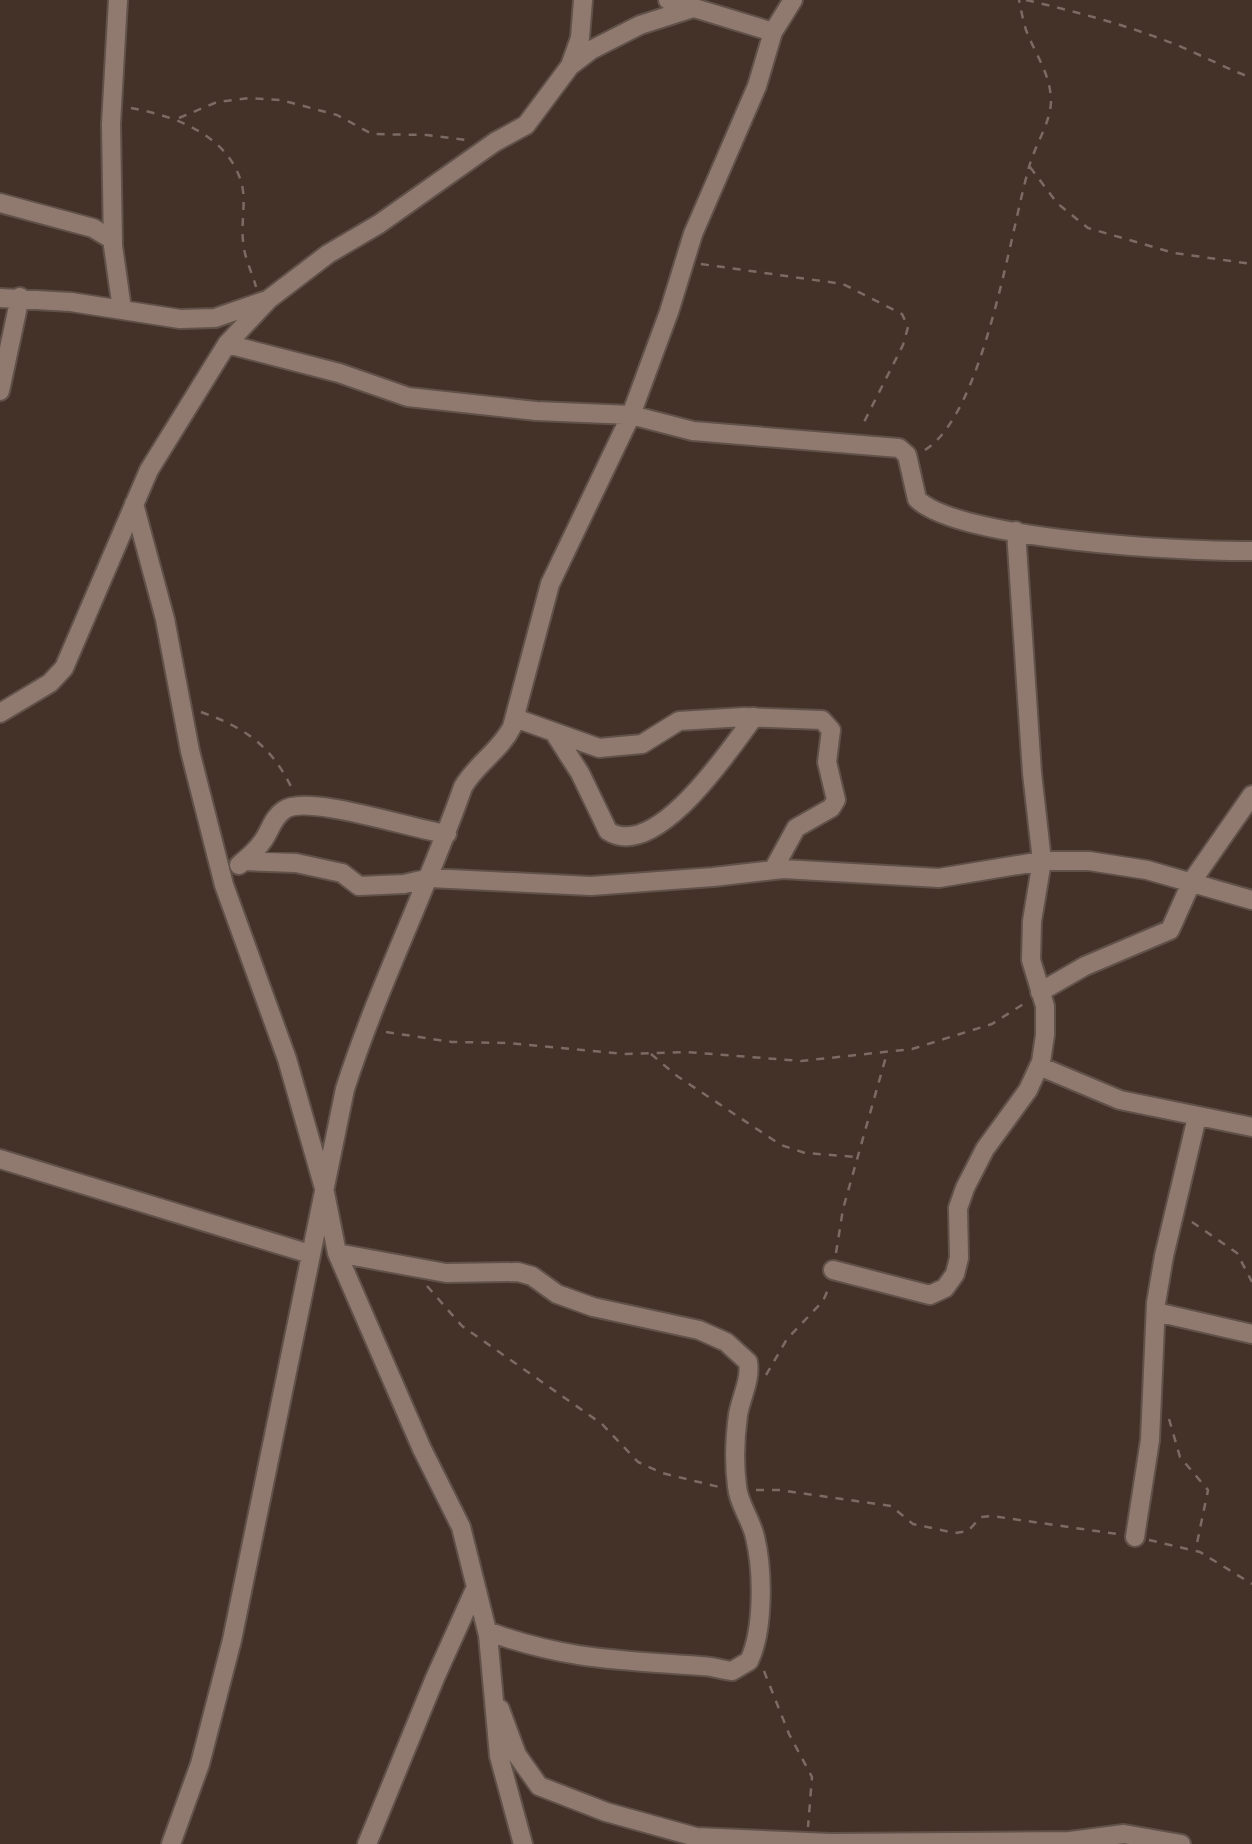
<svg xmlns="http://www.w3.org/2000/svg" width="1252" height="1844" font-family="Arial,sans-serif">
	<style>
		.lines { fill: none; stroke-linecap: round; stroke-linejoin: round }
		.minor-casing { stroke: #605149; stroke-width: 22 }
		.path { stroke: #7b6b63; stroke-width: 2.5; stroke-dasharray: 8 8; stroke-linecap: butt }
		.minor { stroke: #907a70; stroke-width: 18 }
	</style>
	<rect width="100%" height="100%" fill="#443229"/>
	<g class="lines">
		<g class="minor-casing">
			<path id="minor" d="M118 0 111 124 113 246 122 309
				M668 0 773 32
				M570 66 580 38 583 0
				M0 203 93 228 113 240
				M0 298 71 302 180 319 215 318 264 301
				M227 344 339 373 408 397 536 411 631 415 693 431 899 448 907 455 917 499C958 540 1189 552 1252 551
				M0 391 20 297
				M134 504 165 619 190 751 224 885 287 1059 324 1188 337 1253 422 1449 461 1527 488 1635 499 1756 523 1844
				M0 713 50 683 64 668 149 470 227 344 269 299 328 254 379 224 495 142 526 125 570 66 591 50 640 25 690 9
				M515 718 599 748 642 744 679 721 744 717 822 720 831 730 827 762 836 800 831 808 796 828 773 870
				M555 734 580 773 608 831C656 862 730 749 754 717
				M244 861 296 863 342 873 359 886 404 884 430 878 591 886 713 877 783 869 939 878 1042 861H1089L1147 870 1252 900
				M239 865C247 858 256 851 262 842 270 832 272 818 284 810 306 793 415 830 447 834
				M1040 992 1085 966 1170 930 1192 881 1252 795
				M1039 1066 1120 1100 1252 1127
				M0 1159 310 1254
				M337 1253 446 1273 518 1272 532 1276 557 1294 593 1307 699 1330 726 1342 748 1362C751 1380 741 1397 738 1415 735 1437 734 1463 737 1486 738 1503 751 1519 755 1537 763 1570 764 1630 749 1661L732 1671C721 1670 712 1666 701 1666 622 1660 564 1660 487 1631
				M833 1270 930 1295 945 1288 955 1274 959 1258 958 1208 965 1188 985 1149 1028 1090 1041 1062 1045 1035V1006L1031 960 1032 921 1042 861 1032 773 1016 531
				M1156 1312 1252 1334
				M1135 1537 1150 1440 1156 1303 1164 1256 1197 1117
				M500 1709 517 1755 539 1786 606 1812 696 1837 830 1843 1070 1841 1124 1834 1181 1844
				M171 1844 200 1764 232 1640 345 1089C378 986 427 890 463 787 476 764 500 751 512 727L550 584 631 415 669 312 693 234 757 86 773 32 793 0
				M367 1844 435 1678 476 1587"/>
		</g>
		<path class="path" d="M1026 0C1073 11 1119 23 1164 40 1194 51 1222 67 1252 78
			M131 108C175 116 229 135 242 185 246 203 241 223 243 241 244 257 252 272 256 287
			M179 118 217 102 249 98 281 100 337 115 372 134 427 135 466 140
			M1030 167 1057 203 1088 228 1174 253 1252 264
			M701 264 843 284 902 314 908 327 903 345 861 428
			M925 450C984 413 1010 234 1029 167 1035 145 1050 124 1051 102 1051 74 1035 54 1026 30 1023 20 1021 10 1019 0
			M201 712C246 728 273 747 293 791
			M386 1032 452 1042 509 1043 625 1054 686 1052 801 1061 912 1049 992 1024 1025 1003
			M651 1054 677 1076 781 1145 805 1153 857 1157
			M1192 1222 1237 1253 1252 1282
			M836 1253 843 1209 887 1053
			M427 1286 462 1326 602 1424 638 1462 662 1473 719 1487
			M766 1375 787 1339 823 1301 830 1285
			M1169 1419 1180 1457 1208 1490 1196 1548
			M756 1490H779L891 1506 913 1524 955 1533 968 1531 981 1517 992 1516 1117 1534
			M1149 1540 1200 1552 1252 1584
			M764 1671 789 1734 812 1777 808 1827"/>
		<use href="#minor" class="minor"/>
	</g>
</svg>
